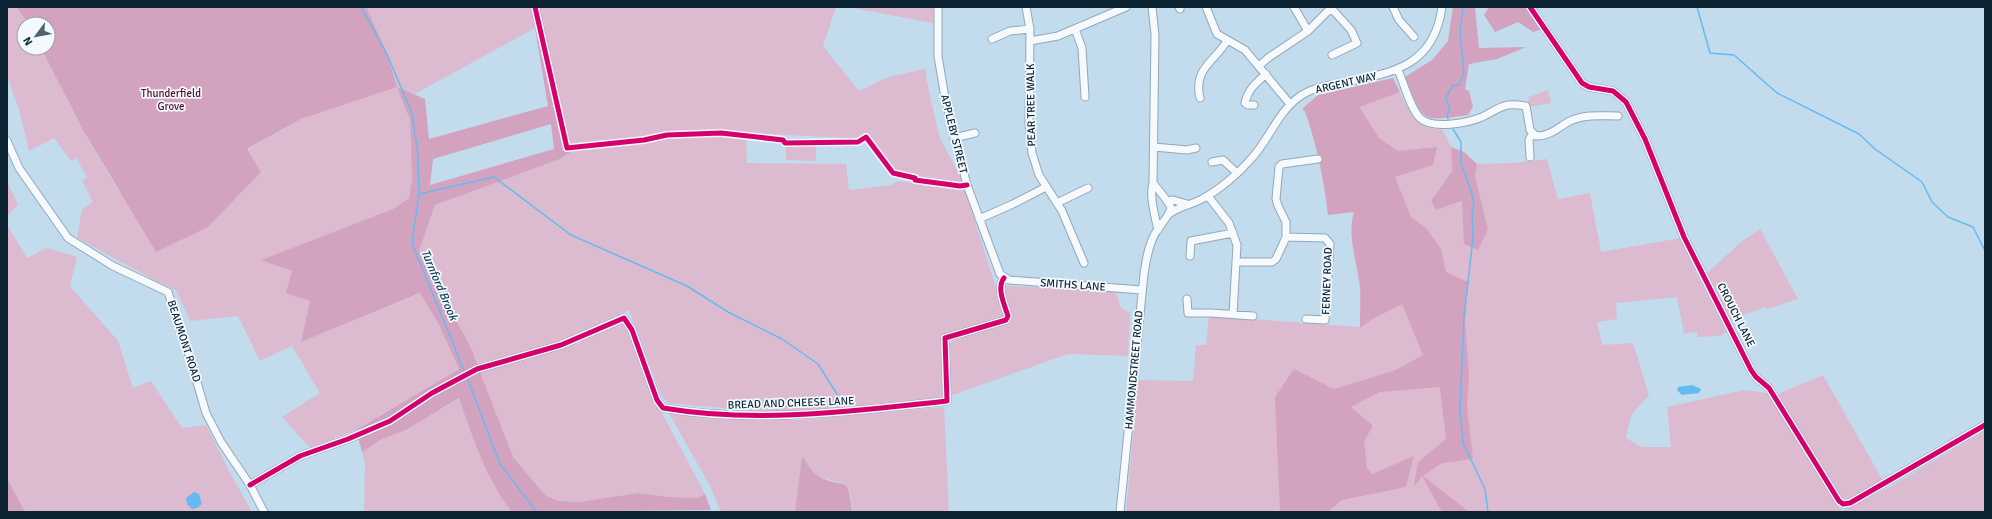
<svg xmlns="http://www.w3.org/2000/svg" width="1992" height="519" font-family="Signika,sans-serif">
	<style>
		.green { fill: #dcbbd0 }
		.forest { fill: #d3a2bf; fill-rule: evenodd }
		.water { fill: #63bbf0 }
		.lines { fill: none; stroke-linecap: round; stroke-linejoin: round }
		.stream { stroke: #63bbf0; stroke-width: 1.5 }
		.minor-casing { stroke: #92a8b7; stroke-width: 9 }
		.minor { stroke: #f6fafc; stroke-width: 7 }
		.cycleway-casing { stroke: #f3f9fd; stroke-width: 8 }
		.cycleway { stroke: #d6006c; stroke-width: 5 }
		.labels { text-anchor: middle; dominant-baseline: central; stroke-width: 3.5; stroke-linejoin: round; paint-order: stroke }
		.street-label { font-size: 11px; fill: #0c2332; stroke: #f3f9fd }
		.park-label { font-size: 11px; fill: #540e2c; stroke: #f3f9fd }
		.water-label { font-size: 12px; font-style: italic; fill: #113f5b; stroke: #f3f9fd }
	</style>
	<rect width="100%" height="100%" fill="#c2dbed"/>
	<path class="green" d="M7 7H17L28 24H24V48H41L83 130 119 192 208 227 261 172 247 150 301 119 397 87 387 53 366 7H530L535 28 413 95 397 87 410 120 412 180 409 198 393 209 262 260 293 271 310 301 301 342 421 293 438 323 459 369 356 430 310 448 282 417 320 393 292 346 260 361 238 316 190 321 176 290 156 281 77 238 82 209 93 202 82 181 87 177 76 158 71 161 54 138 29 151 19 109 7 77Z
		M540 7H836L823 46 859 91 888 77 926 69V77L939 136 962 180 959 183 895 172 872 139 746 133 747 163 846 164 849 190 891 185 898 181 965 190 1005 316 1004 318 941 337 944 396 934 401 780 413 668 403 661 394 629 310 562 342 476 364 470 346 419 251 435 205 560 159Z
		M848 7H933V23Z
		M1393 78C1403 98 1414 133 1442 129L1451 147 1452 171 1431 201 1436 210 1463 201 1488 229 1475 176 1477 164 1514 163 1547 159 1558 199 1590 193 1601 252 1681 238 1697 275 1727 331 1720 336 1698 337 1697 332 1684 333 1677 297 1616 303 1617 319 1597 322 1602 345 1633 343 1649 395 1631 415 1626 438 1641 447H1671L1667 407 1744 390 1768 393 1840 509 1843 511 1892 486 1985 431V512H1126L1138 380 1193 381 1196 345H1206L1209 316 1360 327C1360 313 1361 297 1359 283 1356 260 1347 235 1354 212L1328 215C1324 179 1317 146 1305 111L1302 109 1318 95Z
		M1548 90 1551 103 1528 107 1529 97Z
		M786 144 816 145V161L786 160Z
		M7 182 18 204 7 217Z
		M7 225 27 258 47 248 77 257 70 286 118 341 133 388 151 381 182 428 206 425 228 469 252 512H25L7 478Z
		M1760 229 1798 299 1767 309 1765 307 1731 320 1707 273 1740 243Z
		M1004 286 1115 290 1121 308 1130 313 1128 356 1068 354 950 396 949 345 953 341 1011 321Z
		M619 324H625L629 329 662 413 705 494 697 498 668 497 639 493 579 502 558 501 545 495 513 457 479 370 575 343 580 344 581 341Z
		M1823 375 1883 481 1849 500 1842 499 1778 394Z
		M460 398C473 438 486 479 512 512H364L365 464 362 452 382 439 406 430Z
		M944 407 949 512H852L850 492 843 483 816 476 802 457 795 512H721L711 488 669 413 799 420Z"/>
	<path class="forest" d="M17 7H366L387 53 397 87 425 99 429 139 548 106 535 28 530 7H540L572 151 560 159 435 205 419 251 470 346 513 457 545 495 558 501 579 502 639 493 668 497 697 498 705 494 711 510 512 512C486 479 473 438 459 398L406 430 382 439 362 452 356 430 459 369 438 323 420 293 301 342 310 301 286 293 292 271 261 260 393 209 409 198 412 180 410 120 397 87 301 119 247 149 261 172 208 227 156 252 83 130 41 48H48V24H28ZM551 124 554 149 430 185 433 159Z
		M1453 7H1475L1479 48 1526 47 1497 59 1469 64 1465 89 1469 91 1473 107 1468 115C1419 122 1424 122 1405 77L1432 60 1448 41Z
		M1489 7H1528L1542 29 1533 32 1518 22 1495 32 1484 15Z
		M1393 78 1400 92 1359 107 1379 138 1398 151 1437 147 1433 165 1395 177 1411 217 1427 229 1441 249 1446 272 1468 282 1465 323 1469 375 1467 407 1473 459 1442 463 1423 476 1469 512H1442L1422 476 1414 487 1418 462 1446 439 1440 387 1380 392 1351 407 1373 426 1364 441 1367 468 1372 474 1414 456 1406 487 1342 500 1328 512H1280L1275 397 1294 369 1334 389 1396 370 1423 355 1402 304 1371 320 1360 328C1360 313 1361 299 1360 284 1357 260 1347 236 1354 212L1328 215C1324 179 1317 146 1305 111L1302 109 1318 95Z
		M1451 147 1464 152 1477 164 1475 176 1488 229 1478 250 1464 244 1462 201 1436 210 1431 201 1452 171Z
		M802 456C807 462 812 473 818 476 845 491 848 471 852 512H795Z
		M7 478 25 512H7Z"/>
	<path class="water" d="M1692 385 1701 389 1699 393 1682 395 1677 390 1678 387Z
		M194 492 199 494 202 504 197 508 192 509 187 504 186 498Z"/>
	<g class="lines">
		<path class="stream" d="M361 7 386 52 412 113 418 154 419 194 412 243 465 373
			M1697 7 1710 53 1734 55 1777 93 1859 134 1875 149 1922 182 1932 202 1948 217 1973 227 1985 251
			M1448 119 1447 114 1450 110 1446 98 1452 86 1459 85 1464 73 1460 32 1463 7
			M1453 129 1461 142V163L1472 194 1474 206 1472 214 1473 238 1464 317 1460 409 1463 443 1485 489 1488 512
			M419 194 494 177 571 235 687 286 728 312 782 339 818 364 842 402
			M467 377 500 464 537 512"/>
		<g class="minor-casing">
			<path id="minor" d="M938 7V56L945 98 967 185 1000 274 1009 280 1142 290
				M1026 7 1030 29 1029 123 1032 153 1039 175 1062 211 1084 263
				M1152 7 1155 35 1153 183C1149 196 1155 216 1158 230
				M1179 7 1180 9
				M1206 7 1217 34 1245 50 1290 104
				M1294 7 1308 31
				M1393 7 1399 20 1414 37
				M1530 7 1582 83 1589 87 1613 91 1626 102 1645 139 1684 237 1751 370 1756 377 1769 388 1839 501 1843 504 1850 503 1985 425
				M1331 8 1351 30 1357 43 1332 55
				M1075 29 1082 48 1085 97
				M992 39 1010 31 1030 29
				M1030 41 1058 36 1126 7
				M1259 66 1268 58 1308 31 1332 7
				M1398 70C1404 83 1410 108 1420 118 1433 130 1467 123 1482 117 1491 113 1498 107 1508 105 1514 104 1520 105 1526 106L1530 130 1536 136C1552 136 1559 126 1572 120 1587 114 1603 116 1618 116
				M1200 98C1193 69 1214 62 1227 41
				M1254 105H1248L1245 103C1248 89 1256 83 1266 74
				M954 138 975 133
				M7 141 19 168 68 238 113 266 168 292 189 355 206 413 221 442 250 485 264 512
				M1154 147 1187 150 1196 148
				M1530 157 1529 140 1532 134
				M1212 162 1223 160 1236 172
				M1208 196 1229 223 1237 245 1233 314
				M1167 201 1173 200 1187 204
				M1057 203 1088 188
				M1169 214C1179 206 1191 205 1202 199 1219 190 1238 174 1251 159 1269 140 1277 113 1299 97 1311 88 1326 86 1341 83 1392 73 1434 67 1442 7
				M979 219 1013 204 1046 187
				M1286 237 1325 238 1330 244 1325 320 1306 319
				M1190 256 1191 241 1233 233
				M1237 262H1272L1276 259 1283 244 1286 237V222L1278 206 1276 199 1279 167 1282 164 1318 159
				M1187 299 1188 313H1211L1253 316
				M250 485 300 456 348 439 390 421 432 393 477 369 561 345 624 318 632 330 657 400 663 408C758 424 853 411 947 401L945 338 1006 320 1008 316C1005 306 996 288 1004 278
				M1120 512 1144 274C1146 260 1149 241 1158 229 1162 223 1169 216 1171 208 1170 203 1157 188 1153 183"/>
		</g>
		<use href="#minor" class="minor"/>
		<g class="cycleway-casing">
			<path id="cycleway" d="M535 7 567 148 644 140 667 135 721 133 783 140 785 143 858 142 866 137 893 173 915 178V180L960 186 967 185
				M1530 7 1582 83 1589 87 1613 91 1626 102 1645 139 1684 237 1751 370 1756 377 1769 388 1839 501 1843 504 1850 503 1985 425
				M250 485 300 456 348 439 390 421 432 393 477 369 561 345 624 318 632 330 657 400 663 408C758 424 853 411 947 401L945 338 1006 320 1008 316C1005 306 996 288 1004 278"/>
		</g>
		<use href="#cycleway" class="cycleway"/>
	</g>
	<g class="labels">
		<g class="street-label">
			<text transform="translate(1346 83) rotate(-13)">ARGENT WAY</text>
			<text transform="translate(1031 105) rotate(-91)">PEAR TREE WALK</text>
			<text transform="translate(954 134) rotate(76)">APPLEBY STREET</text>
			<text transform="translate(1327 281) rotate(-88)">FERNEY ROAD</text>
			<text transform="translate(1073 285) rotate(4)">SMITHS LANE</text>
			<text transform="translate(1736 315) rotate(63)">CROUCH LANE</text>
			<text transform="translate(184 341) rotate(72)">BEAUMONT ROAD</text>
			<text transform="translate(1134 370) rotate(-85)">HAMMONDSTREET ROAD</text>
			<text transform="translate(791 403) rotate(-2)">BREAD AND CHEESE LANE</text>
		</g>
		<g class="park-label">
			<text x="171" y="93">Thunderfield<tspan x="171" dy="13">Grove</tspan></text>
		</g>
		<g class="water-label">
			<text transform="translate(439 285) rotate(67)">Turnford Brook</text>
		</g>
	</g>
	<rect width="1992" height="519" fill="none" stroke="#0c2332" stroke-width="16"/>
	<g transform="translate(36 36) rotate(238)"><circle r="19" fill="#f3f9fd" stroke="#97a3ac"/>
	<path d="M0-3L7 15L0 10L-7 15Z" fill="#4c6373"/>
	<text y="-6" font-size="11" font-weight="bold" text-anchor="middle" fill="#0c2332">N</text>
	</g>
</svg>
